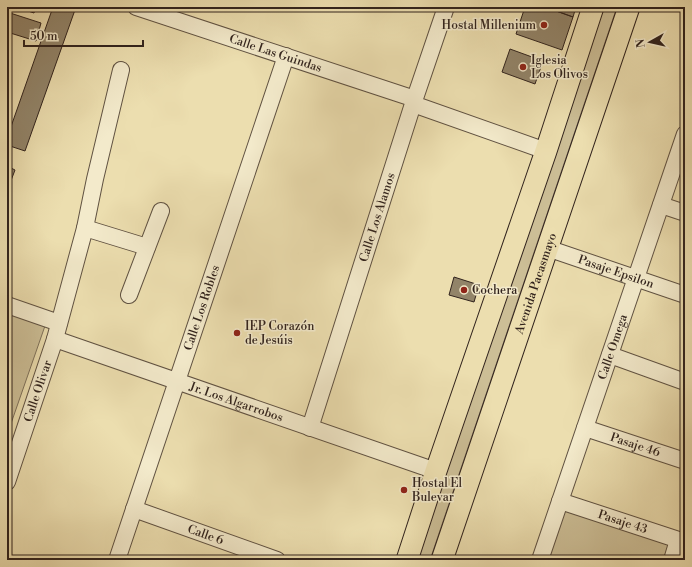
<svg xmlns="http://www.w3.org/2000/svg" width="692" height="567" font-family="'Libre Bodoni',serif">
	<style>
		.green { fill: #ccbe96; stroke: #7e705a }
		.building { fill: #928469; stroke: #31231d }
		.lines { fill: none; stroke-linecap: round; stroke-linejoin: round }
		.minor-casing { stroke: #605242; stroke-width: 18 }
		.major-casing { stroke: #31231d; stroke-width: 23 }
		.minor { stroke: #f3eacb; stroke-width: 16 }
		.major { stroke: #ecdeaf; stroke-width: 21 }
		.poi-dot { fill: #8f2418; stroke: #f3eacb; stroke-width: 1.5 }
		.labels { text-anchor: middle; dominant-baseline: central; stroke-width: 3; stroke-linejoin: round; paint-order: stroke }
		.poi-label { font-size: 12px; fill: #31231d; stroke: #f3eacb; text-anchor: start }
		.street-label { font-size: 12px; fill: #31231d; stroke: #f3eacb }
	</style>
	<rect width="100%" height="100%" fill="#ecdeaf"/>
	<filter id="stains"><feTurbulence type="fractalNoise" baseFrequency=".005" numOctaves="4"/><feColorMatrix values="0 0 0 0 .2 0 0 0 0 .09 0 0 0 0 .02 0 0 0 .5 -.17"/></filter>
	<radialGradient id="worn" r=".72"><stop offset=".6" stop-color="#630" stop-opacity="0"/><stop offset="1" stop-color="#630" stop-opacity=".3"/></radialGradient>
	<path class="green" d="M600 7H617L430 560H414Z
		M7 308 46 323 7 435Z
		M565 506 674 541 668 560H547Z"/>
	<path class="building" d="M16 7H36L34 13Z
		M53 7H76L25 151 7 145V138Z
		M525 7H545L573 17 562 50 516 34Z
		M545 7H576L573 17Z
		M7 12 41 23 36 41 7 32Z
		M510 49 543 61 535 84 502 72Z
		M7 166 15 170 7 191Z
		M454 277 479 285 474 302 449 295Z"/>
	<g class="lines">
		<g class="minor-casing">
			<g id="minor">
				<path id="s1" d="M136 7 415 99"/>
				<path d="M413 104 546 151"/>
				<path d="M661 205 685 213"/>
				<path d="M85 228 147 247"/>
				<path id="s2" d="M547 248 685 295"/>
				<path d="M129 295 161 211"/>
				<path d="M7 305 59 323"/>
				<path id="s3" d="M55 339 436 471"/>
				<path d="M610 355 685 382"/>
				<path id="s4" d="M310 428 413 104 446 7"/>
				<path id="s5" d="M585 428 685 461"/>
				<path id="s6" d="M7 482 55 339 85 228 95 179 121 70"/>
				<path id="s7" d="M560 501 685 542"/>
				<path id="s8" d="M134 509 277 560"/>
				<path id="s9" d="M117 560 286 56"/>
				<path id="s10" d="M540 560 685 134"/>
				<path d="M672 560 678 540"/>
			</g>
		</g>
		<g class="major-casing">
			<g id="major">
				<path d="M407 560 436 471 546 151 593 7"/>
				<path id="s11" d="M442 560 629 7"/>
			</g>
		</g>
		<use href="#minor" class="minor"/>
		<use href="#major" class="major"/>
	</g>
	<g class="poi-dot">
		<circle cx="544" cy="25" r="4"/>
		<circle cx="523" cy="67" r="4"/>
		<circle cx="464" cy="290" r="4"/>
		<circle cx="237" cy="333" r="4"/>
		<circle cx="404" cy="490" r="4"/>
	</g>
	<g class="labels">
		<g class="poi-label">
			<text x="536" y="25" text-anchor="end">Hostal Millenium</text>
			<text x="531" y="60">Iglesia<tspan x="531" dy="14">Los Olivos</tspan></text>
			<text x="472" y="290">Cochera</text>
			<text x="245" y="326">IEP Corazón<tspan x="245" dy="14">de Jesúis</tspan></text>
			<text x="412" y="483">Hostal El<tspan x="412" dy="14">Bulevar</tspan></text>
		</g>
		<g class="street-label">
			<text stroke="none"><textPath href="#s1" startOffset="147">Calle Las Guindas</textPath></text>
			<text stroke="none"><textPath href="#s4" startOffset="221">Calle Los Alamos</textPath></text>
			<text stroke="none"><textPath href="#s2" startOffset="73">Pasaje Epsilon</textPath></text>
			<text stroke="none"><textPath href="#s11" startOffset="292">Avenida Pacasmayo</textPath></text>
			<text stroke="none"><textPath href="#s9" startOffset="266">Calle Los Robles</textPath></text>
			<text stroke="none"><textPath href="#s10" startOffset="225">Calle Omega</textPath></text>
			<text stroke="none"><textPath href="#s6" startOffset="96">Calle Olivar</textPath></text>
			<text stroke="none"><textPath href="#s3" startOffset="192">Jr. Los Algarrobos</textPath></text>
			<text stroke="none"><textPath href="#s5" startOffset="53">Pasaje 46</textPath></text>
			<text stroke="none"><textPath href="#s7" startOffset="66">Pasaje 43</textPath></text>
			<text stroke="none"><textPath href="#s8" startOffset="76">Calle 6</textPath></text>
		</g>
	</g>
	<rect width="692" height="567" fill="none" stroke="#ecdeaf" stroke-width="24"/>
	<rect x="8" y="8" width="676" height="551" fill="none" stroke="#31231d" stroke-width="2"/>
	<rect x="12" y="12" width="668" height="543" fill="none" stroke="#31231d"/>
	<g transform="translate(650 42) rotate(262)" stroke="#f3eacb" stroke-width="3" paint-order="stroke">
	<path d="M0-3L7 15L0 10L-7 15Z" fill="#31231d"/>
	<text y="-6" font-size="11" font-weight="bold" text-anchor="middle" fill="#31231d">N</text>
	</g>
	<path d="M24 40v6h119v-6" fill="none" stroke="#31231d" stroke-width="2"/>
	<text x="30" y="40" font-size="12" fill="#31231d" stroke="#f3eacb" stroke-width="3" paint-order="stroke">50 m</text>
	<rect width="100%" height="100%" filter="url(#stains)"/>
	<rect width="100%" height="100%" fill="url(#worn)"/>
</svg>
